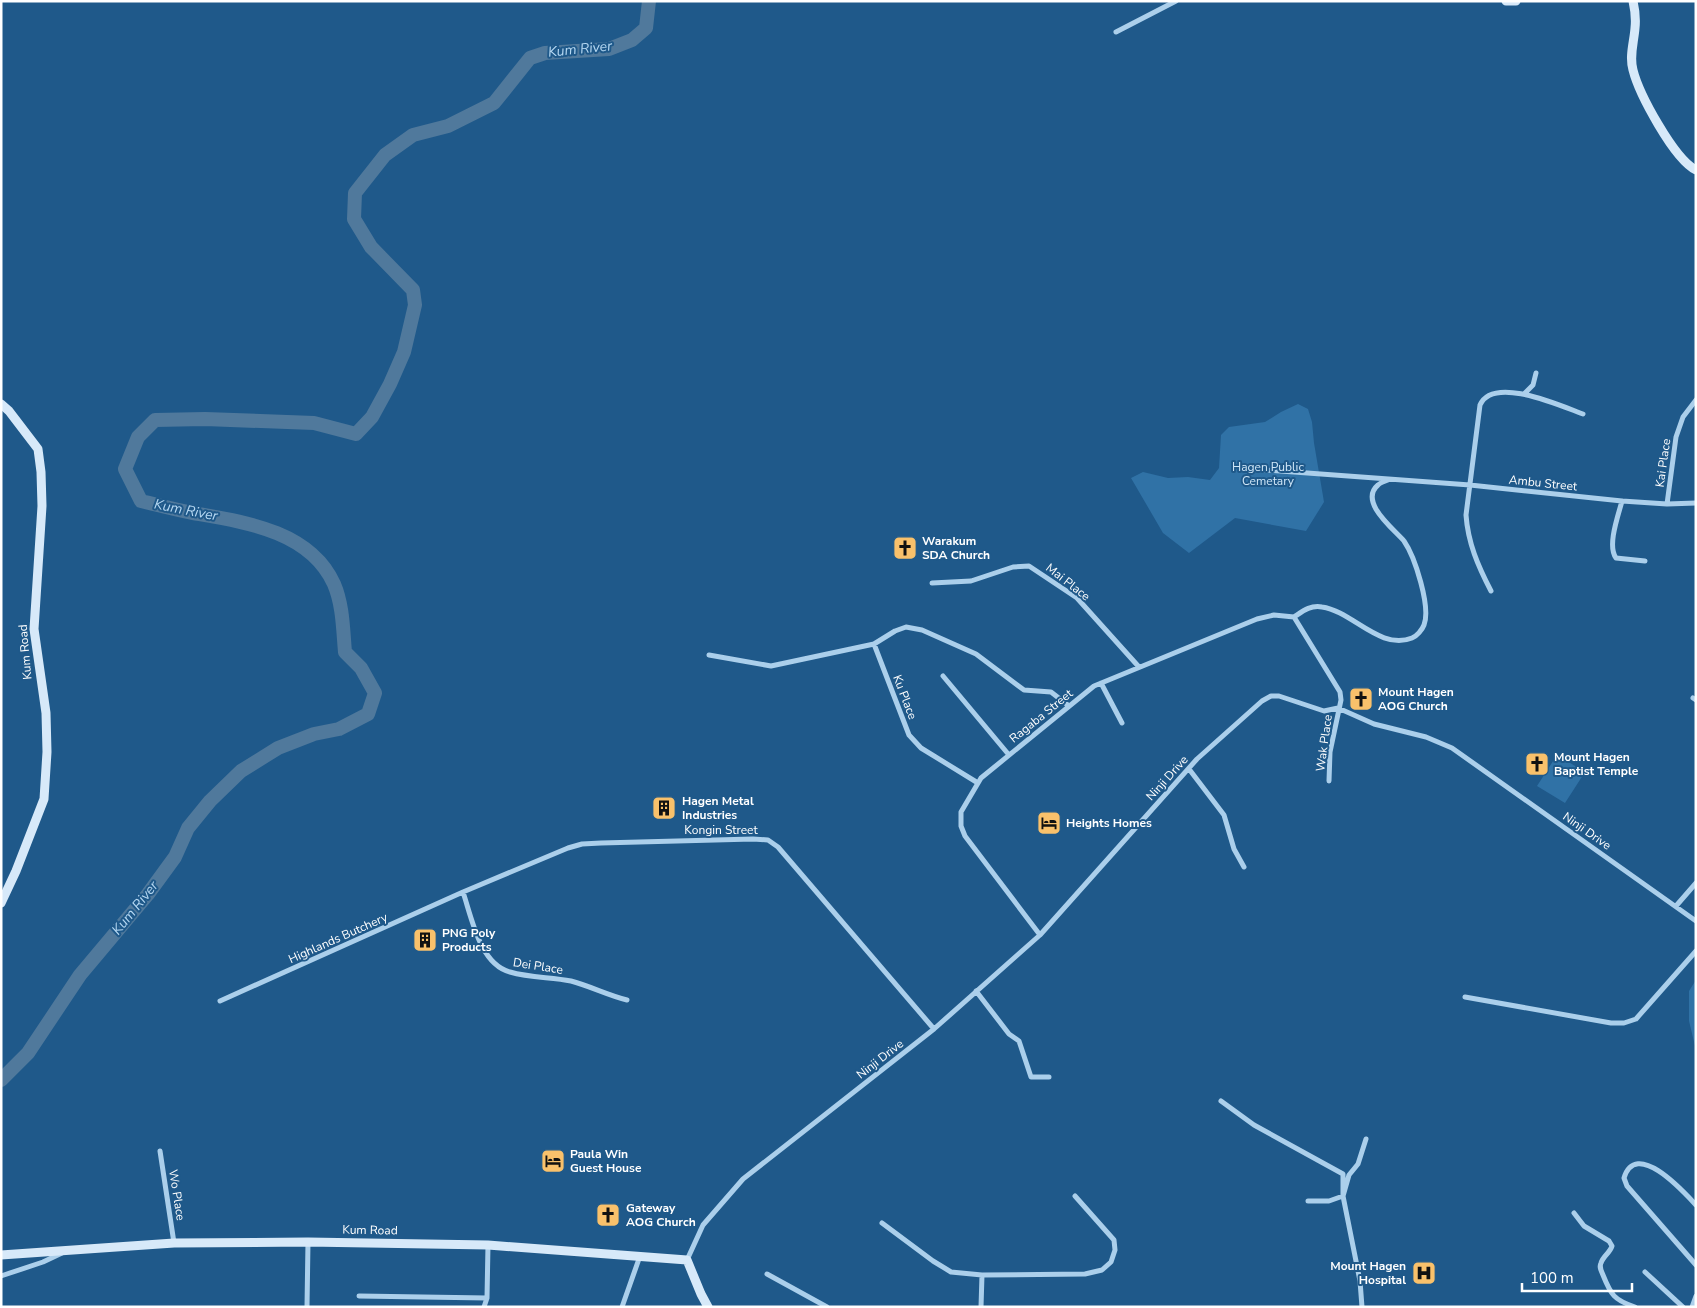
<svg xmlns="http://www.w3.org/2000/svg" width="1697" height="1308" font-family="'Nunito Sans',sans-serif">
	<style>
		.green { fill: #3072a6 }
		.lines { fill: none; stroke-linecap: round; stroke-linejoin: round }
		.river { stroke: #50799c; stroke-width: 14 }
		.street { stroke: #abcfeb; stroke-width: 5 }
		.secondary { stroke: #d7e9f9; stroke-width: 9 }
		.labels { text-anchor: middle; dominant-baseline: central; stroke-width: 4; stroke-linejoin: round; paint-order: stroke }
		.street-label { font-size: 12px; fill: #fff; stroke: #1f598a }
		.park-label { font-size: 12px; fill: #d0e7f8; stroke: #1f598a }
		.poi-label { font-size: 12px; font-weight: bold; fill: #fff; stroke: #1f598a; text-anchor: start }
		.water-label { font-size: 14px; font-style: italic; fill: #b7d9f3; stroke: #1f598a }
	</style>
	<rect width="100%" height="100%" fill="#1f598a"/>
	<path class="green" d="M1298 404 1308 409 1312 422 1314 443 1324 502 1306 531 1235 518 1189 553 1163 533 1131 478 1143 472 1168 478 1188 477 1210 480 1219 468 1221 435 1229 427 1265 422 1281 412Z
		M1557 755 1585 772 1565 803 1537 786Z
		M1696 980V1050L1689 1021V991Z"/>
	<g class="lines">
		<path class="river" d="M1 1080 28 1053 80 975 148 894 175 857 188 828 210 801 241 771 278 748 314 734 339 729 368 714 375 693 361 668 345 652C343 630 343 605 334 584 310 531 245 522 193 513 176 510 158 505 141 501L125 469 138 437 155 420 205 419 314 423 356 434 372 417 390 384 404 352 415 305 413 290 371 247 354 219 355 193 385 155 413 135 448 126 494 103 530 58 545 53 609 49 632 40 646 28 649 1"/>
		<path class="street" d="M1116 32 1176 1
			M1524 394 1533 385 1536 373
			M1252 469 1470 485 1622 501 1667 504 1696 503
			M1622 501C1618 516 1607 546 1616 558L1645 561
			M1667 504 1676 437 1683 417 1696 400
			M932 583 971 581 1013 567 1029 566 1077 598 1139 667
			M1491 591C1478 566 1468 543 1466 515L1480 405C1493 375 1561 406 1583 414
			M874 644 909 735 921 748 978 783
			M709 655 771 666 874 644 895 631 906 627 922 630 976 654 1024 690 1051 692 1069 706
			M943 676 1009 755
			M1101 683 1122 723
			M1693 698 1696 700
			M1189 769 1224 815 1234 849 1244 867
			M1329 781 1330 752 1341 700 1340 692 1294 617C1303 611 1310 605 1322 607 1352 611 1380 651 1412 638 1417 636 1422 630 1424 625 1431 607 1415 557 1404 541 1395 530 1358 502 1378 485 1380 483 1385 481 1388 480
			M463 892C472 919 480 964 510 972 530 978 551 977 571 981 590 986 607 995 627 1000
			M1676 906 1696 883
			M1040 935 965 836 961 826V812L981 778 1094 686 1257 619 1274 615 1294 617
			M976 991 1009 1034 1019 1041 1031 1077H1049
			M1465 997 1611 1023H1624L1636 1019 1696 951
			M220 1001 463 892 568 848 582 844 601 843 753 839 768 840 778 847 934 1029
			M1221 1101 1254 1125 1343 1174V1196L1329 1201H1308
			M160 1151 174 1243
			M1696 1205C1683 1191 1636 1139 1624 1178L1627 1186 1696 1265
			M1574 1213 1584 1226 1609 1241 1612 1246C1610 1253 1603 1256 1601 1263 1599 1267 1601 1270 1603 1275 1611 1295 1614 1300 1635 1307
			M882 1223 933 1261 951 1272 982 1275 1085 1274 1102 1270 1111 1262 1115 1250 1114 1240 1075 1196
			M687 1260 703 1225 743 1179 934 1029 1040 935 1197 759 1262 701 1271 696H1279L1324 711 1338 708 1374 724 1426 737 1452 748 1696 921
			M1645 1272 1683 1307
			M767 1274 827 1307
			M1 1276 43 1262 62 1253
			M359 1296 487 1298
			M307 1307 308 1242
			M484 1307 487 1298 488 1245
			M622 1307 640 1256
			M981 1307 982 1275
			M1362 1307 1360 1281 1343 1196 1349 1175 1358 1164 1366 1139
			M1692 1307 1696 1296"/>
		<path class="secondary" d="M1506 1H1516
			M1633 1C1635 10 1636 19 1635 28 1634 42 1629 56 1633 70 1639 94 1674 159 1696 170
			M1 404 9 411 38 449 41 472 42 506 34 629 46 713 47 752 44 799 16 871 1 903
			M1 1255 174 1243 308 1242 488 1245 687 1260 701 1294 708 1307"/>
	</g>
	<defs>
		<g id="church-square" transform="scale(1.25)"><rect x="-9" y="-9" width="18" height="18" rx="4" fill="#f9c16b" stroke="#1f598a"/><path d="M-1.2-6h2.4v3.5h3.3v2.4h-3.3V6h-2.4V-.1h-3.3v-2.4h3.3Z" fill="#111"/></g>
		<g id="building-square" transform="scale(1.25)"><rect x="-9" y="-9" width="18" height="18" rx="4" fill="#f9c16b" stroke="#1f598a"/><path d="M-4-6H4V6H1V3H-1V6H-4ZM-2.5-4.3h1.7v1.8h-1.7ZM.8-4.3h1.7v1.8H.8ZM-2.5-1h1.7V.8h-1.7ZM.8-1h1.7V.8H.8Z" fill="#111"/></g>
		<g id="hotel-square" transform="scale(1.25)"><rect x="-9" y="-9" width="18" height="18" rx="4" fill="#f9c16b" stroke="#1f598a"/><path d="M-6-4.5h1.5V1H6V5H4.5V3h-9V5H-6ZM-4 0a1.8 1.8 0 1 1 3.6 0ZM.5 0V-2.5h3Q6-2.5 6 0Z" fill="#111"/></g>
		<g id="hospital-square" transform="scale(1.25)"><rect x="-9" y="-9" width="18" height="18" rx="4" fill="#f9c16b" stroke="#1f598a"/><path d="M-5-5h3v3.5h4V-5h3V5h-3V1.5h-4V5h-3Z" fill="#111"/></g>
	</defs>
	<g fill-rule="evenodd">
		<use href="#church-square" x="905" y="548"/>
		<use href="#church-square" x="1361" y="699"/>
		<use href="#church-square" x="1537" y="764"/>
		<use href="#building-square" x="664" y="808"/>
		<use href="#hotel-square" x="1049" y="823"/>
		<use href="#building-square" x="425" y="940"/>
		<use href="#hotel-square" x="553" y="1161"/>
		<use href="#church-square" x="608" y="1215"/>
		<use href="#hospital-square" x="1424" y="1273"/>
	</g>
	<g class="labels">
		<g class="street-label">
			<text transform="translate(1663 463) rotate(-82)">Kai Place</text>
			<text transform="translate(1543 483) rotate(6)">Ambu Street</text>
			<text transform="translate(1068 582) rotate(38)">Mai Place</text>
			<text transform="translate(25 652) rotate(-95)">Kum Road</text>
			<text transform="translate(905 697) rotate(69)">Ku Place</text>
			<text transform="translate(1041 716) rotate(-39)">Ragaba Street</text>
			<text transform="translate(1324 743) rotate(-82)">Wak Place</text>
			<text transform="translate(1167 778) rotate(-48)">Ninji Drive</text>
			<text x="721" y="830">Kongin Street</text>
			<text transform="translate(1587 831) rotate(35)">Ninji Drive</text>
			<text transform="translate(338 938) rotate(-24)">Highlands Butchery</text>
			<text transform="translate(538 966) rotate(9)">Dei Place</text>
			<text transform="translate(880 1059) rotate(-38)">Ninji Drive</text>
			<text transform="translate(177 1195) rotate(81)">Wo Place</text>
			<text transform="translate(370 1230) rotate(1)">Kum Road</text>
		</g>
		<g class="park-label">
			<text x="1268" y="467">Hagen Public<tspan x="1268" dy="14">Cemetary</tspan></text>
		</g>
		<g class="poi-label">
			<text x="922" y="541">Warakum<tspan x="922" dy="14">SDA Church</tspan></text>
			<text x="1378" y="692">Mount Hagen<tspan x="1378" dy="14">AOG Church</tspan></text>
			<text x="1554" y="757">Mount Hagen<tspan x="1554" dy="14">Baptist Temple</tspan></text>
			<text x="682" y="801">Hagen Metal<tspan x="682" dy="14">Industries</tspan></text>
			<text x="1066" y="823">Heights Homes</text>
			<text x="442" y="933">PNG Poly<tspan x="442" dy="14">Products</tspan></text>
			<text x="570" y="1154">Paula Win<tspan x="570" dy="14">Guest House</tspan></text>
			<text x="626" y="1208">Gateway<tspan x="626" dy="14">AOG Church</tspan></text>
			<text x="1406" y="1266" text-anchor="end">Mount Hagen<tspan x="1406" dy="14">Hospital</tspan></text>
		</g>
		<g class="water-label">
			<text transform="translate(580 49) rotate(-6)">Kum River</text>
			<text transform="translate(186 510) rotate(11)">Kum River</text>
			<text transform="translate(135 908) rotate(-51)">Kum River</text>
		</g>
	</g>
	<rect width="1697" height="1308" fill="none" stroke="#ffffff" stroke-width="5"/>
	<path d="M1522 1283v8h110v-8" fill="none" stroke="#ffffff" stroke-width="2.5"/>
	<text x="1530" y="1283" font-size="15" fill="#ffffff" stroke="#1f598a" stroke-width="4" paint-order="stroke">100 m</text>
</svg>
